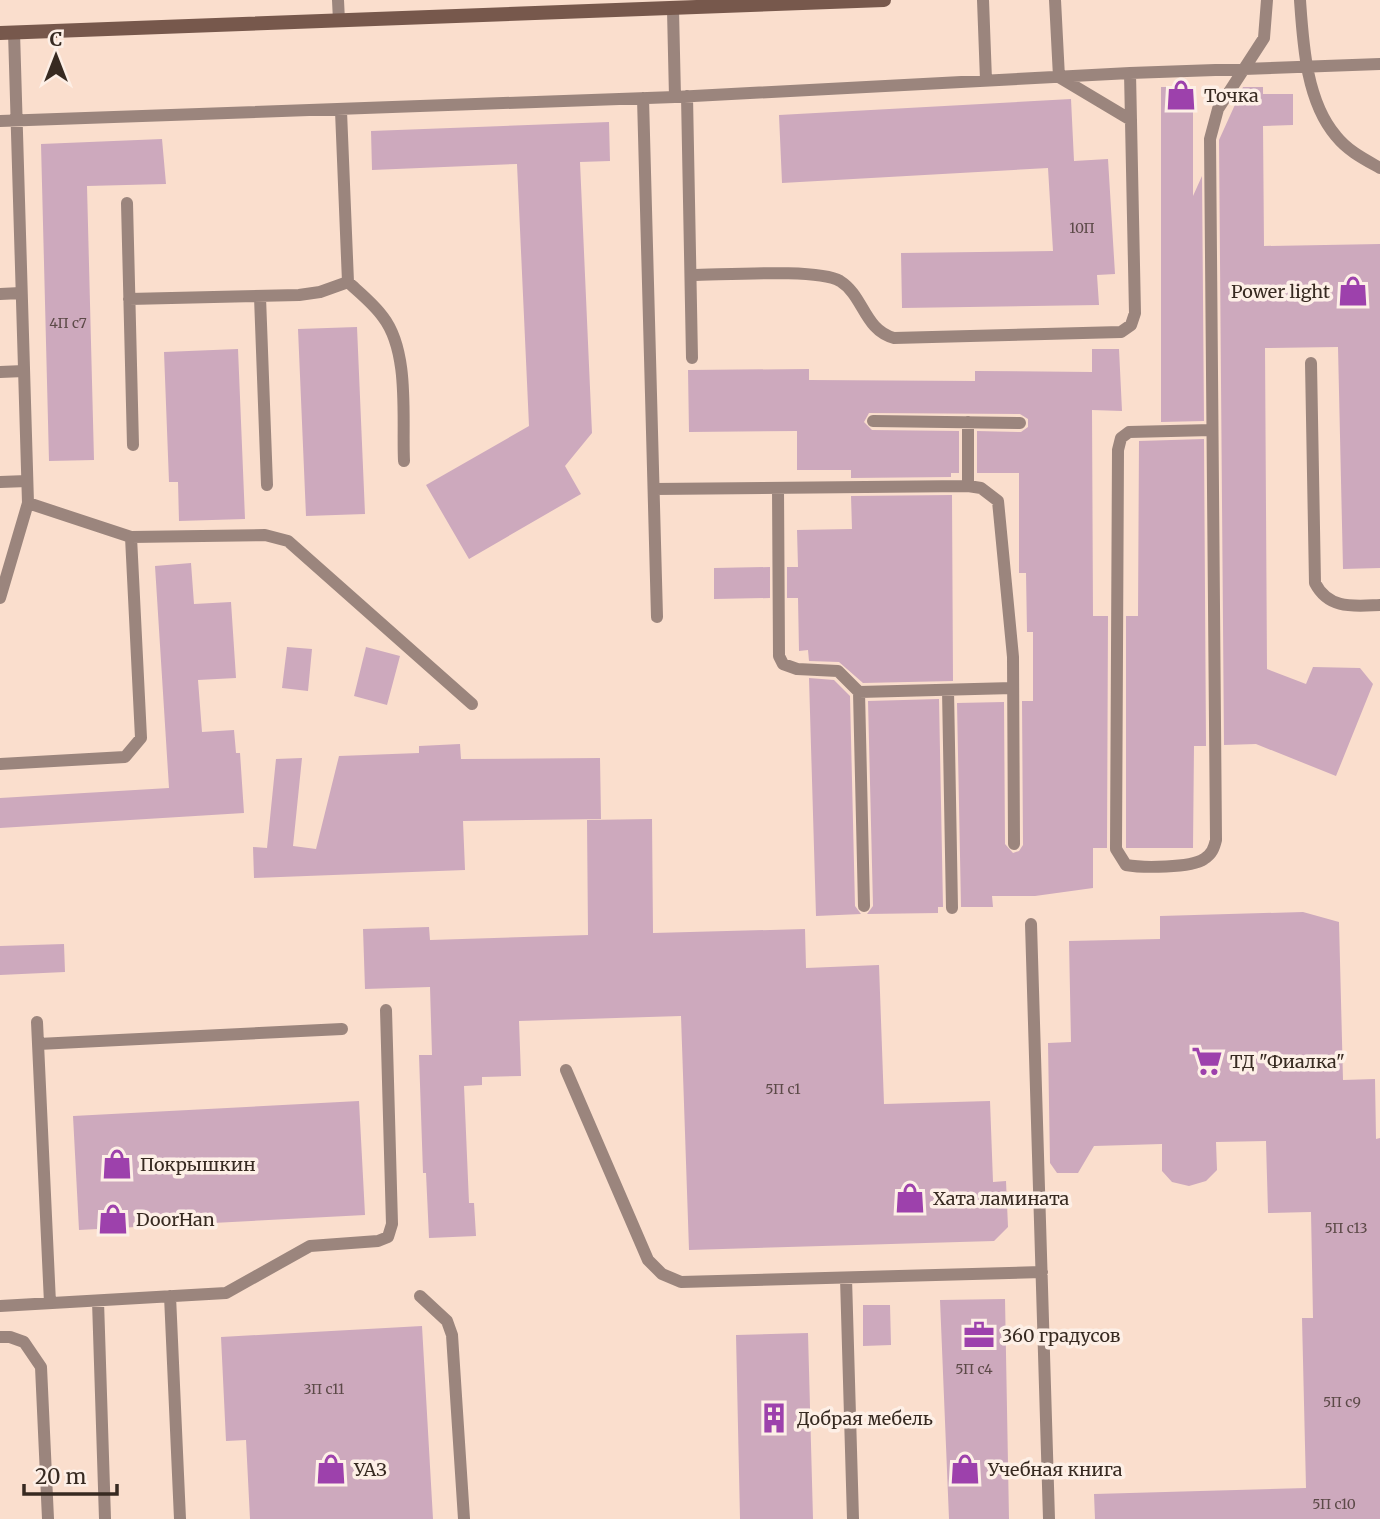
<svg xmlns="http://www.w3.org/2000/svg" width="1380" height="1519" font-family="Merriweather,serif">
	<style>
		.building { fill: #cda9bd }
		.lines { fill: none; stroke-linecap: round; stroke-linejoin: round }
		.lane { stroke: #9b857d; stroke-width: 12 }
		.secondary { stroke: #77584c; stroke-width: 14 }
		.labels { text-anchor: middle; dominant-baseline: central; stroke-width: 7; stroke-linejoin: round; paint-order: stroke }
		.number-label { font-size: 14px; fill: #5c4a48 }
		.poi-label { font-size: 18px; fill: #372a21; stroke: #fdefe6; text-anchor: start }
	</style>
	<rect width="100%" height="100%" fill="#fadecd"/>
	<path class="building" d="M1161 87H1193V196L1202 176 1204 421 1161 422Z
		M1243 87H1263V94H1293V125L1263 126 1264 246 1380 244V568L1343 569 1338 347 1265 348 1267 669 1306 684 1313 667 1360 668 1373 684 1336 776 1256 744 1224 745 1219 140Z
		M1071 99 1074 161 1108 159 1115 274 1097 275 1099 305 902 308 901 253 1053 251 1048 168 782 183 779 115Z
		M609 122 610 161 580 162 592 433 565 466 581 494 469 559 426 485 529 426 517 164 372 170 371 131Z
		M162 139 166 184 87 186 94 460 49 461 41 144Z
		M357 327 365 514 306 516 298 329Z
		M238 349 245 519 179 521 178 482H169L164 352Z
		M1092 349H1119L1122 411 1092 410 1093 616H1108L1107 848H1093V888L1035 896H992L993 907H961L957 703 1004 702 1005 844 1013 853 1019 851 1023 845 1022 701H1033V632H1027L1026 573H1019V473H977V431L1021 432 1028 427V419L1020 414 869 413 864 422 872 430 959 431V473H951V477L851 478V470H797V431L689 432 688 370 809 369V380L975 381V371L1092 372Z
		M1204 439 1206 746H1194L1193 848H1126V616H1138L1139 441Z
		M952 495 953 681 863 683 839 662 809 661 808 650 799 651 798 598H787V567H798L797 530 852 529 851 496Z
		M191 563 194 604 231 602 236 678 198 680 202 732 234 730 236 753H240L244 813 0 828V798L169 788 155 566Z
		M770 567V598L714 599V568Z
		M287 647 312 649 308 691 282 688Z
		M366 647 400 656 387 705 354 696Z
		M809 678 834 680 850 696 855 906 861 914 816 916Z
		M939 699 943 907H938V913L867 914 873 906 868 701Z
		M460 744 461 759 600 758 601 819 463 821 465 870 254 878 253 847 267 848 276 759 302 758 293 846 316 849 339 756 419 753V746Z
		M652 819 653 933 805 929 806 968 879 965 884 1104 990 1101 993 1182 1006 1181 1008 1227 994 1241 689 1250 681 1016 519 1021 521 1076 482 1077V1085L464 1086 469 1203H474L476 1236 429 1238 426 1173H423L419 1055H432L430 987 365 989 363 929 429 927 430 940 588 935 587 820Z
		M1303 912 1339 922 1343 1080 1375 1079 1376 1139 1380 1138V1519H1095L1094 1494 1306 1488 1302 1318H1313L1311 1212 1268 1213 1266 1141 1216 1142 1217 1170 1206 1181 1189 1186 1172 1182 1162 1171V1144L1094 1146 1078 1173H1057L1050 1163 1048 1043 1071 1042 1069 941 1160 939V916Z
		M64 944 65 972 0 975V946Z
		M359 1101 365 1215 79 1230 73 1116Z
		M1005 1299 1009 1519H949L940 1300Z
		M863 1305H890L891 1345 863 1346Z
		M422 1326 433 1519H250L246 1440 226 1441 221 1337Z
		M808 1333 813 1519H740L736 1335Z"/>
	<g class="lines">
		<path class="lane" d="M338 0 339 21
			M983 0 986 80
			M1055 0 1059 77 1131 120
			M1300 0C1303 43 1306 101 1336 136 1348 151 1364 159 1380 168
			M673 10 675 97
			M687 96 692 358
			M643 98 657 617
			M341 111 348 282C360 293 374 304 383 317 410 352 402 419 404 461
			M0 121 675 97 1130 73 1380 64
			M127 203 133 445
			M691 275C722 275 818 268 840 281 864 296 864 330 894 338L1121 332 1131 325 1135 313 1130 73
			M0 294 21 293
			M260 297 267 485
			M129 299 299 295 320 292 348 282
			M1311 363 1315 583C1329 610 1354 606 1380 605
			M0 372 24 371
			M873 421 1020 423
			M968 422V486
			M1212 430 1129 432 1121 438 1118 450 1116 849 1126 865C1142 868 1191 868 1204 859 1212 854 1214 848 1216 840L1210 139 1218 109 1264 38 1267 0
			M0 482 27 481
			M778 488 779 656 783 664 797 669 838 671 859 692 864 906
			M654 489 968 486 981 488 998 501 1013 657 1014 844
			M28 503 131 537 265 535 288 541 472 704
			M0 598 28 503 14 32
			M948 690 952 908
			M859 692 1013 688
			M0 764 125 757 141 738 131 537
			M1031 924 1049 1519
			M37 1022 50 1303
			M38 1044 342 1029
			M566 1070 648 1260 662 1274 681 1282 1042 1272
			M846 1278 853 1519
			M170 1296 180 1519
			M420 1296 447 1321 452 1335 464 1519
			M98 1301 105 1519
			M0 1306 226 1293 310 1246 378 1241 388 1237 392 1224 386 1010
			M0 1337H10L24 1342 41 1367 48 1519"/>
		<path class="secondary" d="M0 33 884 0"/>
	</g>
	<defs>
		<g id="shop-bare" transform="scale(2.415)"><path d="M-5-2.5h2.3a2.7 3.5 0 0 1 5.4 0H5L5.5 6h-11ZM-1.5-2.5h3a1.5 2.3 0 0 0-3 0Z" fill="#9d41ac" stroke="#fdefe6" stroke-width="2.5" paint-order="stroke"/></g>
		<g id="supermarket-bare" transform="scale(2.415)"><path d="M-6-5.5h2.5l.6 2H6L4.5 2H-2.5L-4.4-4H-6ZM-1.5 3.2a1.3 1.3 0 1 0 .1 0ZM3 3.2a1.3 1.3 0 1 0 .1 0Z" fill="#9d41ac" stroke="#fdefe6" stroke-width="2.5" paint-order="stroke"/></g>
		<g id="office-bare" transform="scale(2.415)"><path d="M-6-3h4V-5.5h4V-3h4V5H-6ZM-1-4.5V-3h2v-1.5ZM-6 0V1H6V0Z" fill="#9d41ac" stroke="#fdefe6" stroke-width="2.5" paint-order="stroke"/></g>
		<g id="building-bare" transform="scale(2.415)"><path d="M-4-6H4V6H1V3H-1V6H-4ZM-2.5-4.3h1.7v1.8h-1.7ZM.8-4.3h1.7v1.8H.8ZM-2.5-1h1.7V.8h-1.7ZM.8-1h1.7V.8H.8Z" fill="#9d41ac" stroke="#fdefe6" stroke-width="2.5" paint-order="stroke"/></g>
	</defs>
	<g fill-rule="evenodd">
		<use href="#shop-bare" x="1181" y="95"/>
		<use href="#shop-bare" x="1353" y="291"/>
		<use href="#supermarket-bare" x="1207" y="1061"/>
		<use href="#shop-bare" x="117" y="1164"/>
		<use href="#shop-bare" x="910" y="1198"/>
		<use href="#shop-bare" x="113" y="1219"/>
		<use href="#office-bare" x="979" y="1335"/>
		<use href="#building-bare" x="774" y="1418"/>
		<use href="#shop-bare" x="331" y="1469"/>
		<use href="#shop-bare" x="965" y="1469"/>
	</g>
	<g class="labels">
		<g class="number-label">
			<text x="1082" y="228">10П</text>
			<text x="68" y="323">4П с7</text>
			<text x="783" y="1089">5П с1</text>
			<text x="1346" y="1228">5П с13</text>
			<text x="974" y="1369">5П с4</text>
			<text x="324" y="1389">3П с11</text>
			<text x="1342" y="1402">5П с9</text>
			<text x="1334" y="1504">5П с10</text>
		</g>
		<g class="poi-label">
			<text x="1204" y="95">Точка</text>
			<text x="1330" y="291" text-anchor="end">Power light</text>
			<text x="1230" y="1061">ТД "Фиалка"</text>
			<text x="140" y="1164">Покрышкин</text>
			<text x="933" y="1198">Хата ламината</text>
			<text x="136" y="1219">DoorHan</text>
			<text x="1002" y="1335">360 градусов</text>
			<text x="797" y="1418">Добрая мебель</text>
			<text x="354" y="1469">УАЗ</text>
			<text x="988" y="1469">Учебная книга</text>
		</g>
	</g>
	<g transform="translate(56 56)" stroke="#fdefe6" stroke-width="5" paint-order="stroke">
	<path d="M0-5L12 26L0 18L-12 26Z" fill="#372a21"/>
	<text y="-10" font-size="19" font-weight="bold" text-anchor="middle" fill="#372a21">С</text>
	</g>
	<path d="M24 1484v10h93v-10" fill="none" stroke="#372a21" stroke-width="3.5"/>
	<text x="35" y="1484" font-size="21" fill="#372a21" stroke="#fdefe6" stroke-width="5" paint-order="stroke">20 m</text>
</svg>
